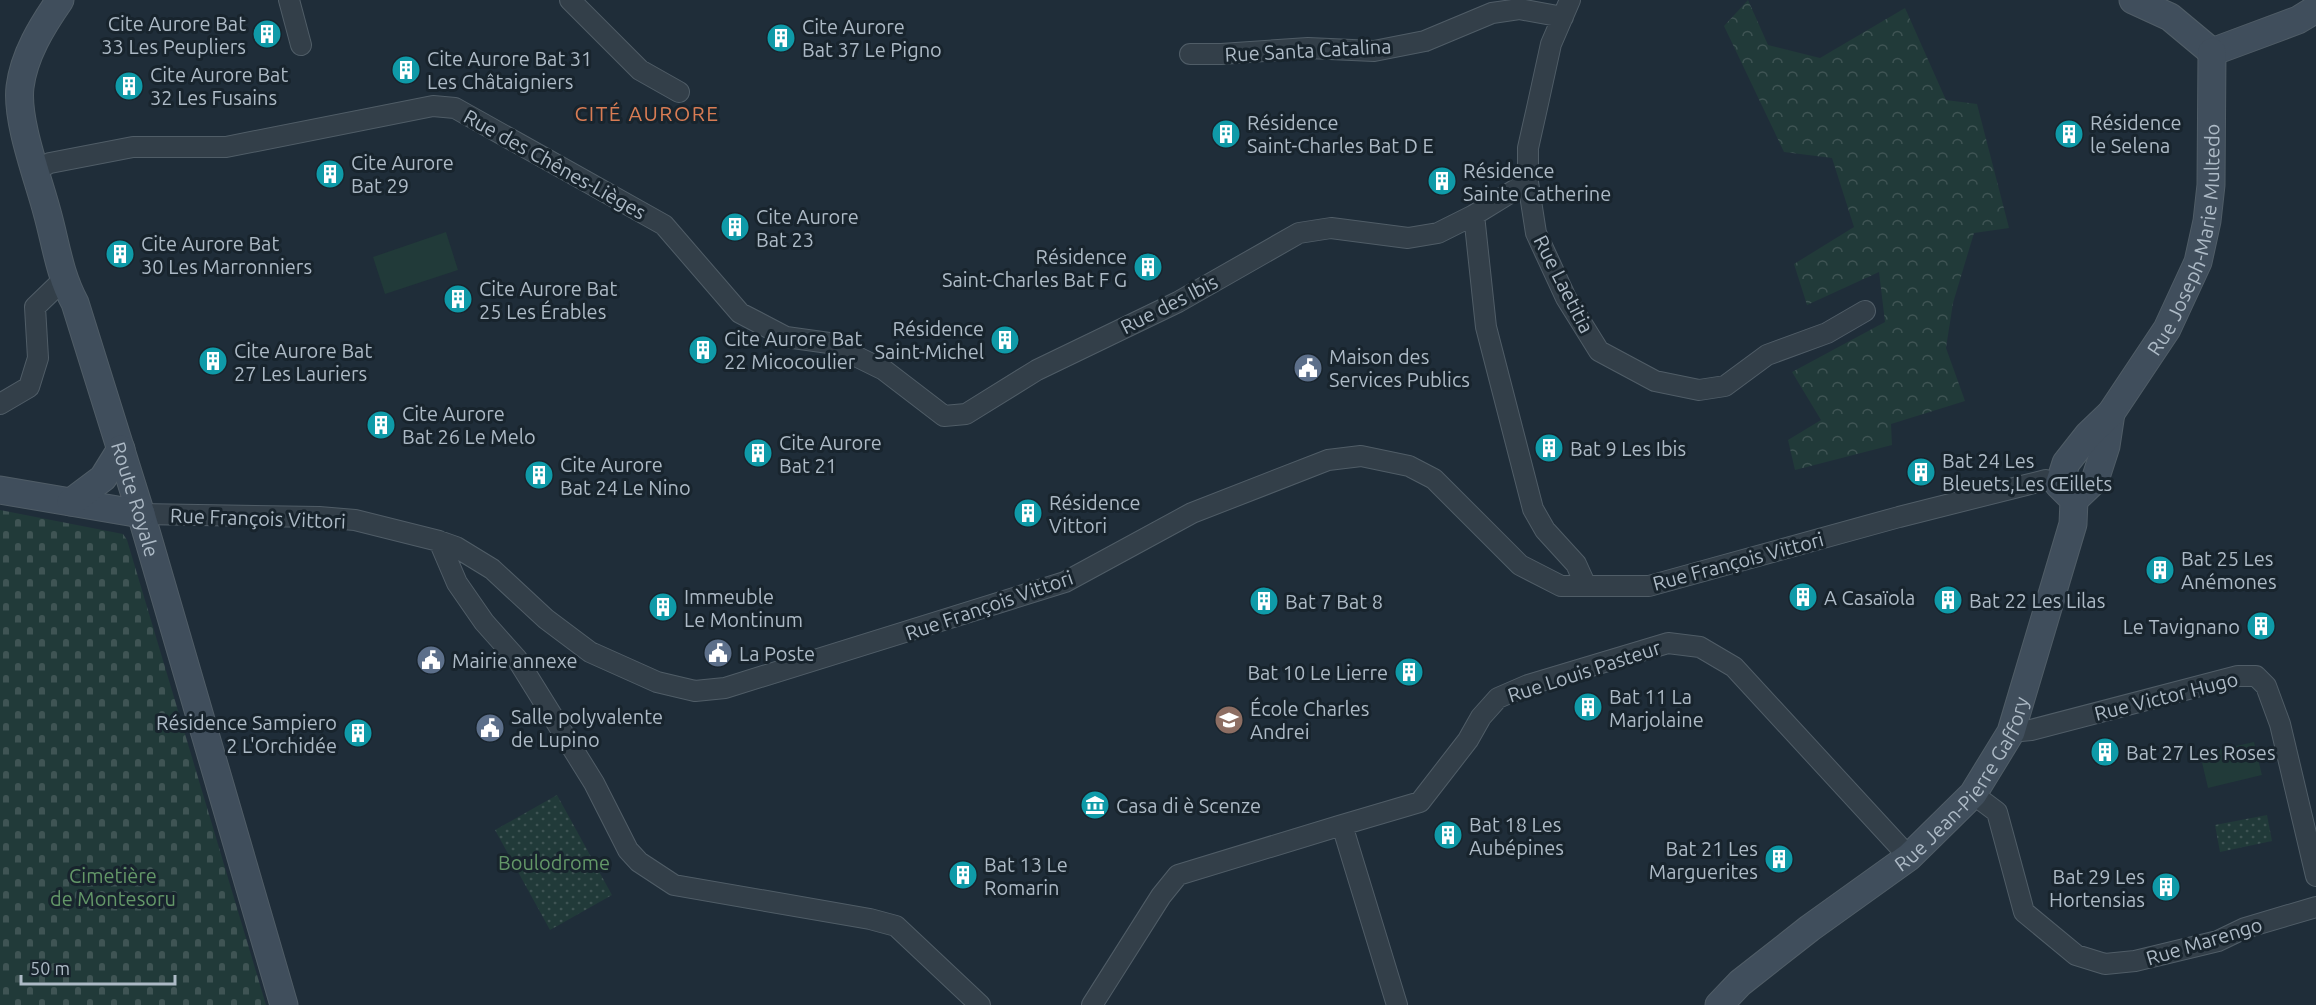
<svg xmlns="http://www.w3.org/2000/svg" width="2316" height="1005" font-family="Ubuntu,sans-serif">
	<style>
		.green { fill: #213a39 }
		.forest { fill: url(#forest-crowns) }
		.cemetery { fill: url(#cemetery-stones) }
		.park { fill: url(#park-dots) }
		.lines { fill: none; stroke-linecap: round; stroke-linejoin: round }
		.street-casing { stroke: #505d67; stroke-width: 22 }
		.secondary-casing { stroke: #505d67; stroke-width: 29 }
		.street { stroke: #333f49; stroke-width: 20 }
		.secondary { stroke: #404e5c; stroke-width: 27 }
		.labels { text-anchor: middle; dominant-baseline: central; stroke-width: 6; stroke-linejoin: round; paint-order: stroke }
		.poi-label { font-size: 20px; fill: #adbac6; stroke: #18242d; text-anchor: start }
		.street-label { font-size: 20px; fill: #adbac6; stroke: #18242d }
		.park-label { font-size: 20px; fill: #639768; stroke: #18242d }
		.neighbourhood-label { font-size: 21px; letter-spacing: 1.5px; fill: #d97c54; stroke: #18242d }
	</style>
	<defs>
		<pattern id="forest-crowns" width="20" height="18" patternUnits="userSpaceOnUse" patternTransform="scale(1.5)"><rect width="20" height="18" fill="#213a39"/><path d="M2 6a3 3 0 1 1 6 0M12 15a3 3 0 1 1 6 0" fill="none" stroke="#3f5454"/></pattern>
		<pattern id="cemetery-stones" width="16" height="16" patternUnits="userSpaceOnUse" patternTransform="scale(1.5)"><rect width="16" height="16" fill="#213a39"/><path d="M2 7V4a2 2 0 0 1 4 0v3zM10 15v-3a2 2 0 0 1 4 0v3z" fill="#3f5454"/></pattern>
		<pattern id="park-dots" width="8" height="8" patternUnits="userSpaceOnUse" patternTransform="scale(1.5)"><rect width="8" height="8" fill="#213a39"/><path d="M2 2h.1M6 6h.1" fill="none" stroke="#3f5454" stroke-width="1.8" stroke-linecap="round"/></pattern>
	</defs>
	<rect width="100%" height="100%" fill="#1f2d39"/>
	<path class="green" d="M446 232 458 270 385 294 373 257Z
		M2254 742 2262 775 2208 788 2200 754Z"/>
	<path class="forest" d="M1748 0 1768 45 1820 58 1905 8 1946 100 1977 104 2009 228 1974 233 1953 303 1946 348 1965 401 1891 424 1892 445 1795 470 1788 440 1821 420 1792 372 1885 322 1879 272 1807 305 1794 264 1854 227 1832 158 1784 152 1724 26Z"/>
	<path class="cemetery" d="M0 510 123 534 127 540 266 1005H0Z"/>
	<path class="park" d="M557 795 612 895 550 930 495 830Z
		M2267 815 2272 841 2220 852 2215 825Z"/>
	<g class="lines">
		<g class="street-casing">
			<path id="street" d="M289 0 301 45
				M570 0 640 70 679 92
				M1570 0 1551 44 1537 108 1528 148V182L1536 233 1566 298 1599 351 1655 381 1699 390 1725 386 1767 355 1827 333 1865 311
				M1190 54H1221L1308 48 1374 51 1425 41 1492 13 1519 9 1563 17
				M35 170 50 163 133 147H226L433 106 455 108 664 225 740 313 786 337 829 343 884 370 944 416 966 414 1037 370 1178 302 1299 233 1331 228 1408 238 1438 233 1474 215
				M1528 182 1474 215 1486 327 1533 509 1545 530 1576 564 1586 586
				M0 404 29 387 38 358 35 307 63 280
				M141 514 319 517 355 520 439 541 456 547 492 569 546 619 590 652 657 682 695 691 725 688 1065 582 1192 513 1328 460 1361 456 1409 466 1434 479 1520 565 1561 586H1649L1899 517 2026 485 2046 480 2059 485
				M439 541 457 583 484 622 517 659 594 783 628 850 639 862 674 885 870 919 896 926 980 1005
				M2011 732 2031 730 2238 676H2256L2266 686 2280 724 2316 876
				M1973 794 1997 812 2024 912 2076 955 2105 964 2135 961 2218 941 2245 928 2316 907
				M1092 1005 1161 896 1178 875 1342 825
				M1397 1005 1342 825 1420 802 1468 740 1481 717 1498 698 1528 685 1668 643 1700 647 1734 667 1909 857"/>
		</g>
		<g class="secondary-casing">
			<g id="secondary">
				<path id="s1" d="M60 0C42 26 24 55 20 87 16 121 38 178 47 212 56 244 59 273 75 303L141 514 284 1005"/>
				<path d="M2133 0 2170 17 2212 52"/>
				<path d="M2212 52 2298 20 2316 9"/>
				<path d="M0 490 141 514"/>
				<path d="M2074 500 2095 480 2106 446 2111 413"/>
				<path d="M71 502 103 478 121 449"/>
				<path id="s2" d="M1719 1005 1740 983 1810 928 1909 857 1973 794 2011 732 2073 524 2074 500 2059 485 2066 463 2088 435 2111 413 2167 329 2198 262 2207 221 2211 185 2212 52"/>
			</g>
		</g>
		<use href="#street" class="street"/>
		<use href="#secondary" class="secondary"/>
	</g>
	<defs>
		<g id="building-disc" transform="scale(1.5)"><circle r="9.5" fill="#0f9aa8" stroke="#18242d"/><path d="M-4-6H4V6H1V3H-1V6H-4ZM-2.5-4.3h1.7v1.8h-1.7ZM.8-4.3h1.7v1.8H.8ZM-2.5-1h1.7V.8h-1.7ZM.8-1h1.7V.8H.8Z" fill="#fff"/></g>
		<g id="civic-disc" transform="scale(1.5)"><circle r="9.5" fill="#5c6f8a" stroke="#18242d"/><path d="M-.6-6.5H3V-4.5H.6V-3L4-1V1h2V6H-6V1h2V-1L-.6-3ZM-1.2 2.5V6h2.4V2.5Z" fill="#fff"/></g>
		<g id="school-disc" transform="scale(1.5)"><circle r="9.5" fill="#8d6e63" stroke="#18242d"/><path d="M0-5L7-2L0 1L-7-2ZM-4 1L0 2.5L4 1V4Q0 6-4 4Z" fill="#fff"/></g>
		<g id="museum-disc" transform="scale(1.5)"><circle r="9.5" fill="#0f9aa8" stroke="#18242d"/><path d="M0-6L6-3V-2H-6V-3ZM-5-1h2V3h-2ZM-1-1h2V3h-2ZM3-1h2V3H3ZM-6 4H6V6H-6Z" fill="#fff"/></g>
	</defs>
	<g fill-rule="evenodd">
		<use href="#building-disc" x="267" y="34"/>
		<use href="#building-disc" x="781" y="38"/>
		<use href="#building-disc" x="406" y="70"/>
		<use href="#building-disc" x="129" y="86"/>
		<use href="#building-disc" x="1226" y="134"/>
		<use href="#building-disc" x="2069" y="134"/>
		<use href="#building-disc" x="330" y="174"/>
		<use href="#building-disc" x="1442" y="181"/>
		<use href="#building-disc" x="735" y="227"/>
		<use href="#building-disc" x="120" y="254"/>
		<use href="#building-disc" x="1148" y="267"/>
		<use href="#building-disc" x="458" y="299"/>
		<use href="#building-disc" x="1005" y="340"/>
		<use href="#building-disc" x="703" y="350"/>
		<use href="#building-disc" x="213" y="361"/>
		<use href="#civic-disc" x="1308" y="368"/>
		<use href="#building-disc" x="381" y="425"/>
		<use href="#building-disc" x="1549" y="448"/>
		<use href="#building-disc" x="758" y="453"/>
		<use href="#building-disc" x="1921" y="472"/>
		<use href="#building-disc" x="539" y="475"/>
		<use href="#building-disc" x="1028" y="513"/>
		<use href="#building-disc" x="2160" y="570"/>
		<use href="#building-disc" x="1803" y="597"/>
		<use href="#building-disc" x="1948" y="600"/>
		<use href="#building-disc" x="1264" y="601"/>
		<use href="#building-disc" x="663" y="607"/>
		<use href="#building-disc" x="2261" y="626"/>
		<use href="#civic-disc" x="718" y="653"/>
		<use href="#civic-disc" x="431" y="660"/>
		<use href="#building-disc" x="1409" y="672"/>
		<use href="#building-disc" x="1588" y="707"/>
		<use href="#school-disc" x="1229" y="720"/>
		<use href="#civic-disc" x="490" y="728"/>
		<use href="#building-disc" x="358" y="733"/>
		<use href="#building-disc" x="2105" y="752"/>
		<use href="#museum-disc" x="1095" y="805"/>
		<use href="#building-disc" x="1448" y="835"/>
		<use href="#building-disc" x="1779" y="859"/>
		<use href="#building-disc" x="963" y="875"/>
		<use href="#building-disc" x="2166" y="887"/>
	</g>
	<g class="labels">
		<g class="poi-label">
			<text x="246" y="23" text-anchor="end">Cite Aurore Bat<tspan x="246" dy="23">33 Les Peupliers</tspan></text>
			<text x="802" y="26">Cite Aurore<tspan x="802" dy="23">Bat 37 Le Pigno</tspan></text>
			<text x="427" y="58">Cite Aurore Bat 31<tspan x="427" dy="23">Les Châtaigniers</tspan></text>
			<text x="150" y="74">Cite Aurore Bat<tspan x="150" dy="23">32 Les Fusains</tspan></text>
			<text x="1247" y="122">Résidence<tspan x="1247" dy="23">Saint-Charles Bat D E</tspan></text>
			<text x="2090" y="122">Résidence<tspan x="2090" dy="23">le Selena</tspan></text>
			<text x="351" y="162">Cite Aurore<tspan x="351" dy="23">Bat 29</tspan></text>
			<text x="1463" y="170">Résidence<tspan x="1463" dy="23">Sainte Catherine</tspan></text>
			<text x="756" y="216">Cite Aurore<tspan x="756" dy="23">Bat 23</tspan></text>
			<text x="141" y="243">Cite Aurore Bat<tspan x="141" dy="23">30 Les Marronniers</tspan></text>
			<text x="1127" y="256" text-anchor="end">Résidence<tspan x="1127" dy="23">Saint-Charles Bat F G</tspan></text>
			<text x="479" y="288">Cite Aurore Bat<tspan x="479" dy="23">25 Les Érables</tspan></text>
			<text x="984" y="328" text-anchor="end">Résidence<tspan x="984" dy="23">Saint-Michel</tspan></text>
			<text x="724" y="338">Cite Aurore Bat<tspan x="724" dy="23">22 Micocoulier</tspan></text>
			<text x="234" y="350">Cite Aurore Bat<tspan x="234" dy="23">27 Les Lauriers</tspan></text>
			<text x="1329" y="356">Maison des<tspan x="1329" dy="23">Services Publics</tspan></text>
			<text x="402" y="413">Cite Aurore<tspan x="402" dy="23">Bat 26 Le Melo</tspan></text>
			<text x="779" y="442">Cite Aurore<tspan x="779" dy="23">Bat 21</tspan></text>
			<text x="1570" y="448">Bat 9 Les Ibis</text>
			<text x="1942" y="460">Bat 24 Les<tspan x="1942" dy="23">Bleuets,Les Œillets</tspan></text>
			<text x="560" y="464">Cite Aurore<tspan x="560" dy="23">Bat 24 Le Nino</tspan></text>
			<text x="1049" y="502">Résidence<tspan x="1049" dy="23">Vittori</tspan></text>
			<text x="2181" y="558">Bat 25 Les<tspan x="2181" dy="23">Anémones</tspan></text>
			<text x="684" y="596">Immeuble<tspan x="684" dy="23">Le Montinum</tspan></text>
			<text x="1824" y="597">A Casaïola</text>
			<text x="1969" y="600">Bat 22 Les Lilas</text>
			<text x="1285" y="601">Bat 7 Bat 8</text>
			<text x="2240" y="626" text-anchor="end">Le Tavignano</text>
			<text x="739" y="653">La Poste</text>
			<text x="452" y="660">Mairie annexe</text>
			<text x="1388" y="672" text-anchor="end">Bat 10 Le Lierre</text>
			<text x="1609" y="696">Bat 11 La<tspan x="1609" dy="23">Marjolaine</tspan></text>
			<text x="1250" y="708">École Charles<tspan x="1250" dy="23">Andrei</tspan></text>
			<text x="511" y="716">Salle polyvalente<tspan x="511" dy="23">de Lupino</tspan></text>
			<text x="337" y="722" text-anchor="end">Résidence Sampiero<tspan x="337" dy="23">2 L'Orchidée</tspan></text>
			<text x="2126" y="752">Bat 27 Les Roses</text>
			<text x="1116" y="805">Casa di è Scenze</text>
			<text x="1469" y="824">Bat 18 Les<tspan x="1469" dy="23">Aubépines</tspan></text>
			<text x="1758" y="848" text-anchor="end">Bat 21 Les<tspan x="1758" dy="23">Marguerites</tspan></text>
			<text x="984" y="864">Bat 13 Le<tspan x="984" dy="23">Romarin</tspan></text>
			<text x="2145" y="876" text-anchor="end">Bat 29 Les<tspan x="2145" dy="23">Hortensias</tspan></text>
		</g>
		<g class="street-label">
			<text transform="translate(1308 50) rotate(-3)">Rue Santa Catalina</text>
			<text transform="translate(555 164) rotate(29)">Rue des Chênes-Lièges</text>
			<text stroke="none"><textPath href="#s2" startOffset="950">Rue Joseph-Marie Multedo</textPath></text>
			<text transform="translate(1564 284) rotate(63)">Rue Laetitia</text>
			<text transform="translate(1169 304) rotate(-27)">Rue des Ibis</text>
			<text stroke="none"><textPath href="#s1" startOffset="526">Route Royale</textPath></text>
			<text transform="translate(258 518) rotate(2)">Rue François Vittori</text>
			<text transform="translate(1738 561) rotate(-15)">Rue François Vittori</text>
			<text transform="translate(989 605) rotate(-19)">Rue François Vittori</text>
			<text transform="translate(1584 671) rotate(-18)">Rue Louis Pasteur</text>
			<text transform="translate(2166 696) rotate(-14)">Rue Victor Hugo</text>
			<text stroke="none"><textPath href="#s2" startOffset="333">Rue Jean-Pierre Gaffory</textPath></text>
			<text transform="translate(2204 941) rotate(-17)">Rue Marengo</text>
		</g>
		<g class="park-label">
			<text x="554" y="862">Boulodrome</text>
			<text x="113" y="875">Cimetière<tspan x="113" dy="23">de Montesoru</tspan></text>
		</g>
		<g class="neighbourhood-label">
			<text x="647" y="113">CITÉ AURORE</text>
		</g>
	</g>
	<path d="M21 975v9h154v-9" fill="none" stroke="#adbac6" stroke-width="3"/>
	<text x="30" y="975" font-size="18" fill="#adbac6" stroke="#18242d" stroke-width="4.5" paint-order="stroke">50 m</text>
</svg>
